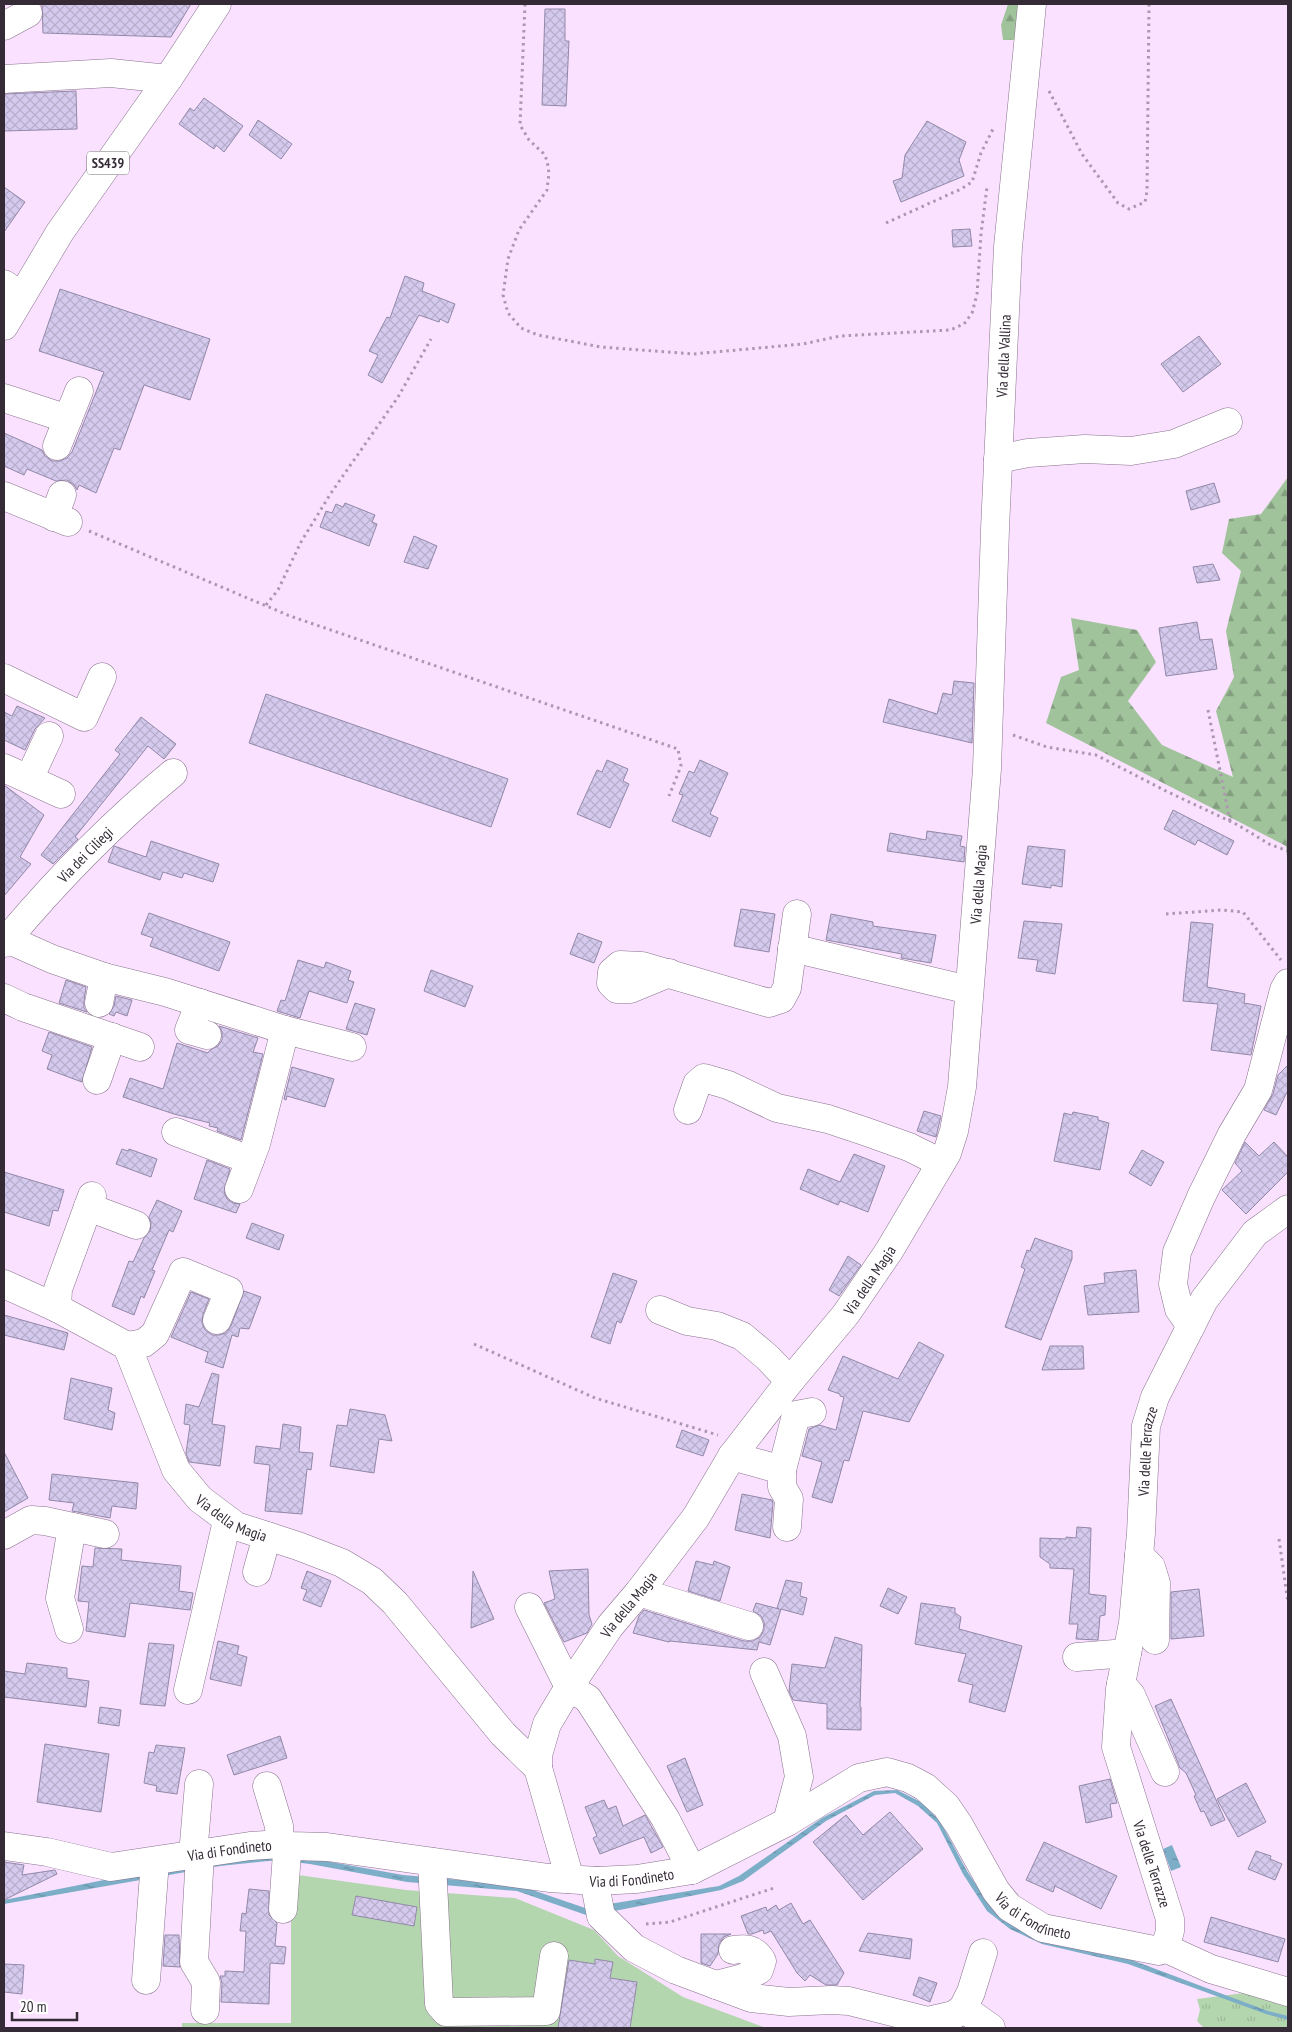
<svg xmlns="http://www.w3.org/2000/svg" width="1292" height="2032" font-family="'PT Sans Narrow',sans-serif">
	<style>
		.grass { fill: url(#grass-tufts) }
		.forest { fill: url(#forest-firs) }
		.garden { fill: #b4d6af }
		.water { fill: url(#water-ripples) }
		.building { fill: url(#building-cross-hatch); stroke: #9288a8 }
		.lines { fill: none; stroke-linecap: round; stroke-linejoin: round }
		.minor-casing { stroke: #89728d; stroke-width: 29 }
		.major-casing { stroke: #89728d; stroke-width: 29 }
		.path { stroke: #ab98af; stroke-width: 3; stroke-dasharray: 2.5 4; stroke-linecap: butt }
		.minor { stroke: #fff; stroke-width: 28 }
		.major { stroke: #fff; stroke-width: 28 }
		.labels { text-anchor: middle; dominant-baseline: central; stroke-width: 4; stroke-linejoin: round; paint-order: stroke }
		.shield { fill: #fff; stroke: #716b72; stroke-width: 1 }
		.shield-label { font-size: 14px; font-weight: bold; fill: #342b36 }
		.street-label { font-size: 15px; fill: #342b36; stroke: #fff }
	</style>
	<defs>
		<pattern id="grass-tufts" width="24" height="20" patternUnits="userSpaceOnUse" patternTransform="scale(1.25)"><rect width="24" height="20" fill="#b4d6af"/><path d="M3 7l-1-3M5 7V3M7 7l1-3M15 17l-1-3M17 17v-4M19 17l1-3" fill="none" stroke="#9bb897"/></pattern>
		<pattern id="forest-firs" width="22" height="20" patternUnits="userSpaceOnUse" patternTransform="scale(1.25)"><rect width="22" height="20" fill="#a1c39c"/><path d="M5 1l3.5 6h-7zM16 11l3.5 6h-7z" fill="#849f80"/></pattern>
		<pattern id="water-ripples" width="26" height="14" patternUnits="userSpaceOnUse" patternTransform="scale(1.25)"><rect width="26" height="14" fill="#7caec8"/><path d="M2 4q2-2 4 0t4 0M15 11q2-2 4 0t4 0" fill="none" stroke="#668ea3"/></pattern>
		<pattern id="building-cross-hatch" width="8" height="8" patternUnits="userSpaceOnUse" patternTransform="scale(1.25)"><rect width="8" height="8" fill="#d5caed"/><path d="M0 0l8 8M0 8l8-8" fill="none" stroke="#b7aecc"/></pattern>
	</defs>
	<rect width="100%" height="100%" fill="#fae1ff"/>
	<path class="grass" d="M1244 1993 1288 2004V2028H1204L1197 2021 1200 2010 1197 1999Z"/>
	<path class="forest" d="M1008 4H1039L1035 31 1015 40H1003L1001 25Z
		M1288 477V871L1286 846 1046 723 1061 677 1079 670 1071 618 1137 630 1156 662 1128 701 1162 745 1233 777 1216 711 1234 677 1226 631 1241 571 1222 553 1229 519 1261 514Z"/>
	<path class="garden" d="M291 1874 406 1890 515 1898 594 1930 618 1956 683 1997 766 2028H182V2023H291Z"/>
	<path class="water" d="M897 1790 921 1802 940 1821 967 1871 991 1907 1011 1924 1129 1959 1268 2011 1288 2016V2020L1266 2014 1128 1964 1042 1944 1010 1929 987 1911 963 1874 937 1823 918 1806 895 1793 875 1795 826 1821 743 1881 721 1890 589 1916 517 1891 407 1882 310 1864 277 1860 220 1866 4 1904V1900L134 1874 279 1855 309 1858 403 1875 518 1885 585 1908 719 1886 739 1876 822 1818 874 1791Z
		M1172 1845 1181 1867 1171 1871 1163 1849Z"/>
	<path class="building" d="M42 4H191L171 37 43 33Z
		M545 9H565V41H569L566 106 542 105Z
		M76 91 77 129 4 131V94Z
		M204 98 243 126 224 152 216 145 214 149 179 124 190 108 194 111Z
		M258 120 292 144 281 159 249 135Z
		M927 121 966 142 959 160 964 176 901 202 893 181 902 178 905 155Z
		M4 187 25 202 4 232Z
		M970 229 972 246 953 247 952 230Z
		M405 276 424 283 422 291 455 304 448 323 440 319 439 322 419 315 382 383 368 375 378 355 369 351 387 317 390 318Z
		M60 289 210 339 190 400 144 385 120 450 114 448 96 493 79 485 77 490 74 485 67 480 56 481 27 469 24 475 4 466V433L42 450 45 456 52 461H60L67 458 72 452 104 372 39 351Z
		M1199 336 1221 364 1183 392 1161 364Z
		M1214 483 1220 502 1191 510 1186 491Z
		M345 503 375 515 372 522 377 524 369 546 320 527 326 511 332 513 336 504 343 507Z
		M414 536 437 546 428 569 404 562Z
		M1213 564 1220 580 1197 583 1193 567Z
		M1197 622 1200 640 1212 639 1217 669 1166 676 1159 628Z
		M954 681 974 683 972 743 883 722 889 699 937 714 943 693 952 695Z
		M266 694 508 779 491 827 249 743Z
		M17 706 45 718 35 729 25 750 4 740V712L12 716Z
		M141 717 176 744 164 759 148 746 75 837 78 839 53 864 41 855 120 754 115 750Z
		M607 760 628 769 623 781 629 784 610 828 577 814 597 770 602 772Z
		M700 760 728 773 710 814 718 818 710 837 672 821 683 795 679 794 689 771 694 773Z
		M4 785 44 815 20 857 31 864 4 896Z
		M1173 810 1234 841 1227 855 1198 840 1195 845 1164 829Z
		M927 831 962 836 960 846 965 847 964 862 887 851 890 833 926 840Z
		M151 841 219 864 213 882 184 873 182 878 163 872 160 880 108 862 114 846 146 857Z
		M1028 846 1065 850 1062 887 1051 885V888L1022 884Z
		M741 909 775 914 769 952 734 946Z
		M149 913 230 942 219 971 150 946 153 938 141 934Z
		M831 914 873 922V926L936 935 931 963 901 958 902 954 826 940Z
		M1024 921 1062 924 1055 974 1036 971 1038 960 1018 958Z
		M1191 922 1213 924 1207 987 1245 994 1244 1003 1261 1006 1251 1055 1211 1050 1218 1004 1183 1001Z
		M578 933 602 942 594 963 570 954Z
		M298 960 324 968 326 962 351 971 348 980 354 982 347 1003 309 991 300 1018 277 1011 281 1000 285 1001Z
		M431 970 473 986 465 1007 424 991Z
		M66 980 86 987 84 1001V1008L87 1012 59 1003Z
		M116 996 132 1000 127 1016 116 1012 114 1016 109 1014 114 1006Z
		M355 1003 375 1009 367 1035 346 1029Z
		M219 1026 258 1038 253 1052 263 1054 241 1140 217 1131 218 1128 209 1126 210 1123 174 1114 123 1097 130 1078 163 1089 177 1043 208 1053 210 1050 218 1046 222 1040V1032Z
		M49 1032 92 1047 82 1082 47 1069 52 1055 42 1051Z
		M1288 1065V1090L1276 1115 1264 1110 1273 1094 1278 1075Z
		M292 1067 334 1079 325 1107 287 1096 286 1100 284 1099Z
		M924 1111 941 1116 936 1137 917 1131Z
		M1073 1112 1098 1117V1120L1109 1123 1100 1170 1054 1161 1064 1113 1072 1115Z
		M1245 1142 1259 1156 1274 1142 1288 1157V1172L1246 1214 1222 1190 1242 1171 1235 1163Z
		M122 1149 128 1151 129 1149 157 1159 151 1177 116 1164Z
		M1142 1150 1164 1162 1151 1186 1129 1173Z
		M854 1154 885 1166 868 1212 840 1201 838 1205 800 1189 808 1169 840 1182Z
		M207 1160 230 1169 224 1191 227 1199 233 1203 240 1204 236 1213 194 1199Z
		M4 1172 64 1190 58 1211 53 1210 49 1226 4 1212Z
		M157 1200 182 1211 173 1232 169 1230 152 1270 155 1271 144 1298 141 1296 134 1315 112 1306 129 1261 133 1262 144 1238 150 1231 151 1223 149 1217Z
		M252 1223 284 1235 279 1250 246 1238Z
		M1035 1238 1072 1251V1259L1041 1340 1005 1327 1025 1269 1021 1267 1027 1250 1030 1251Z
		M848 1256 861 1265 839 1296 829 1290Z
		M1136 1270 1139 1312 1088 1315 1084 1286 1105 1283 1104 1273Z
		M613 1273 637 1281 621 1323 617 1321 610 1344 591 1337Z
		M244 1291 261 1297 249 1329 240 1328 238 1337 232 1335 223 1368 205 1362 208 1352 171 1337 191 1292 209 1299 203 1314 202 1323 205 1330 212 1335H219L226 1333 231 1326Z
		M4 1315 68 1333 64 1350 4 1335Z
		M919 1342 944 1355 909 1422 863 1411 849 1461 844 1460 832 1503 812 1497 822 1462 802 1456 809 1429 819 1425 836 1430 844 1397 840 1396V1394L828 1390 843 1356 898 1379Z
		M1050 1346H1083L1084 1369 1042 1370Z
		M212 1373 219 1375 212 1424 225 1426 220 1466 189 1462 186 1453 190 1425 184 1424 186 1404 199 1407Z
		M71 1378 112 1388 108 1410 115 1413 112 1430 64 1419Z
		M350 1409 385 1415 392 1441 379 1439 374 1473 330 1466 337 1425 347 1426Z
		M283 1424 301 1427 299 1452 313 1453 311 1470 307 1469 302 1514 265 1511 270 1465 254 1463 256 1446 280 1449Z
		M682 1430 709 1440 703 1456 676 1447Z
		M4 1452 28 1498 4 1512Z
		M52 1474 138 1483 136 1509 112 1506 110 1518 72 1511 74 1503 49 1500Z
		M742 1494 772 1500 773 1503 770 1538 735 1530Z
		M1077 1527 1091 1528 1089 1594 1106 1596 1105 1615 1100 1616 1098 1640 1076 1639 1078 1624H1069L1074 1569 1050 1568V1564L1040 1557V1538L1066 1539V1537L1076 1538Z
		M95 1548 122 1549 121 1560 181 1566 179 1591 193 1593 190 1610 130 1603 125 1637 86 1631 89 1602 78 1601 82 1566 93 1567Z
		M696 1561 713 1565 714 1561 730 1567 720 1601 688 1591Z
		M588 1569 589 1615 592 1624 587 1633 564 1642 544 1603 555 1599 549 1571Z
		M307 1571 331 1581 321 1607 303 1600 307 1590 301 1588Z
		M473 1571 494 1619 471 1628Z
		M786 1580 802 1583 800 1596 807 1598 803 1615 781 1609 770 1645 759 1642 757 1650 670 1641 669 1642 633 1633 639 1616 644 1610 744 1641H753L760 1637 764 1630V1622L761 1616 753 1611 756 1603 779 1609 777 1608Z
		M888 1588 907 1597 898 1614 880 1606Z
		M1199 1589 1204 1636 1171 1639V1592Z
		M921 1603 955 1608V1613L961 1617 959 1629 1022 1646 1005 1712 969 1702 973 1685 958 1681 966 1654 915 1644Z
		M835 1637 862 1645 860 1707H861V1730L827 1729V1704L793 1700 789 1691 792 1664 825 1668Z
		M218 1641 239 1646 237 1654 247 1657 241 1686 210 1679Z
		M149 1643 174 1645 165 1706 140 1704Z
		M27 1663 67 1668V1678L89 1681 86 1707 4 1697V1671L25 1674Z
		M1171 1699 1225 1820 1211 1826 1204 1811 1201 1812 1194 1796 1196 1795 1186 1773 1180 1768 1155 1706Z
		M100 1707 121 1710 119 1726 98 1723Z
		M280 1736 287 1758 234 1775 227 1755Z
		M45 1744 109 1754 101 1812 37 1802Z
		M156 1745 185 1748 177 1794 156 1791 157 1786 144 1783 149 1752 154 1753Z
		M685 1758 703 1805 687 1812 667 1766Z
		M1110 1779 1117 1803 1110 1804 1112 1817 1086 1823 1079 1786Z
		M1246 1783 1266 1822 1238 1837 1217 1799Z
		M604 1800 608 1809 616 1806 623 1826 645 1815 663 1847 651 1853 644 1837 600 1854 593 1838 597 1836 585 1807Z
		M890 1812 923 1849 863 1900 813 1842 846 1815 863 1835Z
		M1044 1842 1117 1876 1101 1909 1055 1886 1053 1892 1026 1880Z
		M1256 1851 1271 1856 1270 1859 1282 1864 1275 1880 1248 1869Z
		M4 1862 24 1865 22 1875 55 1870 57 1874 4 1900Z
		M249 1889 269 1891V1915L277 1923 275 1946 286 1947 284 1964 270 1963 269 2004 221 2002 222 1983 220 1976H225V1971L244 1972 246 1931H240L242 1913 246 1914Z
		M356 1896 417 1907 414 1926 352 1915Z
		M791 1903 803 1924 810 1920 844 1973 837 1985H826L810 1975 805 1981 797 1973 771 1931 764 1934 763 1930 752 1934H748L741 1916 766 1907 767 1911 776 1905 779 1910Z
		M1211 1917 1285 1939 1278 1962 1204 1942Z
		M868 1933 912 1939 910 1959 859 1951Z
		M701 1934H731L724 1937 719 1944 718 1954 710 1966 701 1963Z
		M165 1935H179L180 1967 163 1966Z
		M595 1959 613 1962 610 1978 637 1982 630 2028H558L569 1960 595 1964Z
		M4 1964 24 1965 22 1994 4 1992Z
		M919 1977 937 1983 930 2002 913 1995Z"/>
	<g class="lines">
		<g class="minor-casing">
			<g id="minor">
				<path d="M4 26 28 13"/>
				<path d="M4 79 111 73 168 79"/>
				<path d="M4 284 21 296"/>
				<path d="M4 398 68 419"/>
				<path d="M57 446 79 391"/>
				<path d="M998 459 1028 453 1085 449 1131 451 1174 444 1228 422"/>
				<path d="M4 496 68 522"/>
				<path d="M54 517 62 495"/>
				<path d="M4 678 84 717 102 677"/>
				<path d="M4 768 61 794"/>
				<path d="M29 779 49 736"/>
				<path d="M7 939 52 959 104 977 165 992 285 1030 352 1047"/>
				<path id="s1" d="M4 943C55 882 111 824 173 773"/>
				<path d="M792 948 969 990"/>
				<path d="M669 973 630 989H617L611 983 612 972 620 965 642 966 769 1003 781 999 787 988 797 914"/>
				<path d="M4 998 23 1007 140 1047"/>
				<path d="M99 1003 104 977"/>
				<path d="M200 1003 189 1030 207 1035"/>
				<path d="M97 1080 112 1037"/>
				<path d="M688 1110 697 1084 704 1078 728 1085 777 1108 828 1119 864 1131 909 1147 941 1163"/>
				<path d="M176 1132 250 1160"/>
				<path d="M239 1189 256 1144 285 1030"/>
				<path d="M88 1207 136 1225"/>
				<path id="s2" d="M4 1284 57 1308 127 1346 176 1470 200 1499 236 1526 298 1546 342 1563 372 1581 395 1603 503 1734 538 1768 570 1879"/>
				<path d="M57 1308 58 1289 92 1196"/>
				<path d="M660 1310 687 1321 717 1326 742 1336 767 1357 790 1381"/>
				<path d="M1191 1326 1179 1309 1173 1284 1177 1252 1201 1197 1232 1134 1258 1090 1284 990 1288 983"/>
				<path d="M127 1346 144 1343 155 1334 183 1272 229 1291 217 1320"/>
				<path d="M732 1456 782 1470V1487L789 1499 787 1527"/>
				<path d="M782 1470 796 1415 812 1412"/>
				<path d="M4 1535 31 1520 45 1521 105 1534"/>
				<path d="M1139 1555 1151 1567 1156 1583 1155 1640"/>
				<path d="M257 1572 267 1536"/>
				<path d="M639 1592 749 1626"/>
				<path d="M529 1607 569 1687 588 1699 665 1818 692 1870"/>
				<path d="M69 1629 60 1598 72 1527"/>
				<path d="M1077 1657 1127 1653"/>
				<path d="M764 1672 792 1736 799 1777 787 1822"/>
				<path d="M1121 1684 1131 1695 1165 1772"/>
				<path d="M188 1690 227 1521"/>
				<path id="s3" d="M538 1768V1755L547 1724 569 1687 610 1626 639 1592 696 1517 732 1456 790 1381 846 1314 889 1251 947 1153 954 1131 962 1087 987 769 995 529 1008 247 1032 4"/>
				<path d="M267 1786 279 1826 280 1844"/>
				<path id="s4" d="M4 1846 47 1852 111 1867 250 1846 280 1844 290 1846 327 1847 549 1878 597 1881 637 1879 692 1870 787 1822 859 1778 887 1772 908 1778 925 1787 946 1806 959 1825 996 1891 1009 1907 1043 1928 1159 1951 1165 1948"/>
				<path d="M200 1854 194 1962 206 1982 205 2010"/>
				<path d="M193 1855 199 1784"/>
				<path d="M432 1862 439 2004 446 2012 546 2011 554 1956"/>
				<path d="M597 1881 596 1890 601 1916 634 1948 676 1970 751 1998 789 2002 831 2000 849 2001 928 2021 954 2015 963 2008 971 1992 983 1953"/>
				<path d="M283 1909 287 1853 290 1846"/>
				<path id="s5" d="M1165 1948 1170 1931V1919L1116 1747 1120 1689 1133 1623 1141 1533 1146 1426 1155 1397 1204 1300 1255 1233 1288 1209"/>
				<path d="M1165 1948 1211 1969 1288 1992"/>
				<path d="M146 1980 155 1861"/>
				<path d="M716 1985 743 1978 759 1970 762 1961C754 1948 746 1948 733 1950"/>
				<path d="M963 2008 991 2028"/>
			</g>
		</g>
		<g class="major-casing">
			<path id="major" d="M4 326 60 232 168 79 217 4"/>
		</g>
		<path class="path" d="M525 4 520 125 529 140 543 153 547 160 549 173 547 190 519 230 508 259 503 295 508 313 521 328 538 335 601 347 693 354 803 344 840 336 950 330 964 324 972 313 977 294 981 234 987 187
			M1049 91 1082 154 1118 203 1129 209 1145 202 1147 191 1149 4
			M886 223 961 189 972 182 981 153 993 129
			M89 531 290 616 678 749 681 766 669 796
			M266 605 278 590 301 542 331 493 398 397 431 339
			M1208 710 1230 821
			M1013 735 1047 747 1096 755 1166 791 1238 825 1269 844 1288 851
			M1166 914 1222 910 1243 912 1281 960
			M474 1344 595 1398 718 1435
			M1279 1539 1288 1603
			M646 1924 670 1922 774 1888"/>
		<use href="#minor" class="minor"/>
		<use href="#major" class="major"/>
	</g>
	<g class="labels">
		<rect class="shield" x="87" y="151.5" width="42" height="23" rx="4"/>
		<g class="shield-label">
			<text x="108" y="163">SS439</text>
		</g>
		<g class="street-label">
			<text stroke="none"><textPath href="#s3" startOffset="1544">Via della Vallina</textPath></text>
			<text stroke="none"><textPath href="#s1" startOffset="120">Via dei Ciliegi</textPath></text>
			<text stroke="none"><textPath href="#s3" startOffset="1015">Via della Magia</textPath></text>
			<text stroke="none"><textPath href="#s3" startOffset="595">Via della Magia</textPath></text>
			<text stroke="none"><textPath href="#s5" startOffset="508">Via delle Terrazze</textPath></text>
			<text stroke="none"><textPath href="#s2" startOffset="346">Via della Magia</textPath></text>
			<text stroke="none"><textPath href="#s3" startOffset="190">Via della Magia</textPath></text>
			<text stroke="none"><textPath href="#s4" startOffset="229">Via di Fondineto</textPath></text>
			<text transform="translate(1152 1864) rotate(72)">Via delle Terrazze</text>
			<text stroke="none"><textPath href="#s4" startOffset="634">Via di Fondineto</textPath></text>
			<text stroke="none"><textPath href="#s4" startOffset="1129">Via di Fondineto</textPath></text>
		</g>
	</g>
	<rect width="1292" height="2032" fill="none" stroke="#342b36" stroke-width="10"/>
	<path d="M12 2012v8h65v-8" fill="none" stroke="#342b36" stroke-width="2.5"/>
	<text x="20" y="2012" font-size="15" fill="#342b36" stroke="#ffffff" stroke-width="4" paint-order="stroke">20 m</text>
</svg>
